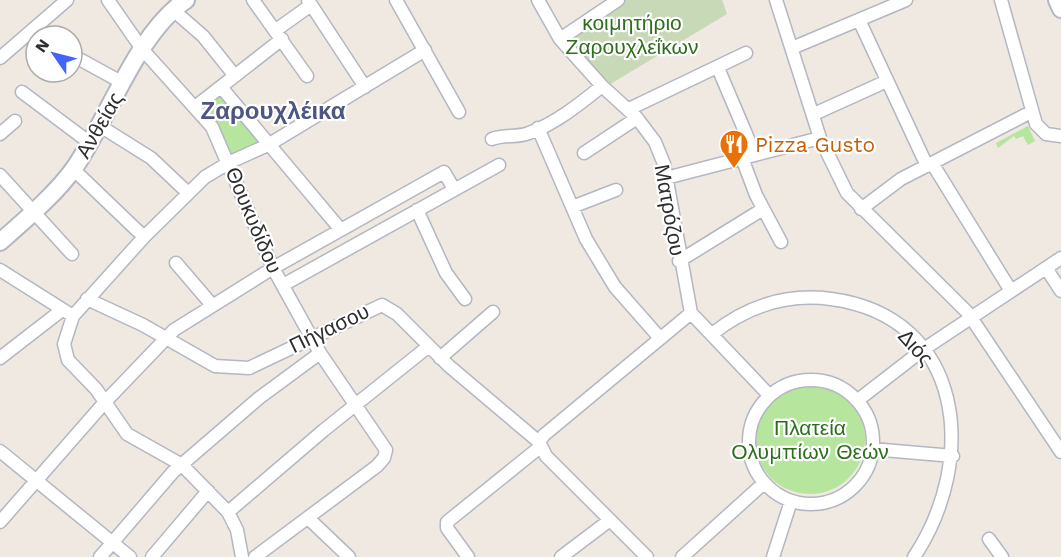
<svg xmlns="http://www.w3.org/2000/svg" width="1061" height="557" font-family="'Work Sans',sans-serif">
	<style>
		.green { fill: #b6e59e }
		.cemetery { fill: #c8d9b8 }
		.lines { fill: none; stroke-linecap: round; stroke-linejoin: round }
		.minor-casing { stroke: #b4b7c1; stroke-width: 15 }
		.secondary-casing { stroke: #b4b7c1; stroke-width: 20 }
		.minor { stroke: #fff; stroke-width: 12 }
		.secondary { stroke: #fff; stroke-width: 16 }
		.labels { text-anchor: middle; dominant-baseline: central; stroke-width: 4.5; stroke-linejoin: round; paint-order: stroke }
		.park-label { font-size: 21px; fill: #2c6e1b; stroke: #fff }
		.street-label { font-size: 21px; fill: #2e2e2e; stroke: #fff }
		.food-label { font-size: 21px; fill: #c56008; stroke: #fff; text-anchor: start }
		.quarter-label { font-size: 24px; font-weight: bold; fill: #4d5680; stroke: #fff }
	</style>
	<rect width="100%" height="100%" fill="#efe9e1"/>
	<path class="green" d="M221 87 268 145 230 162 195 107Z
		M1028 126 1035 141 1028 145 1023 136 1016 139 1014 136 998 148 996 143Z
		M755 439a55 55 0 1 1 110 0a55 55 0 1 1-110 0Z"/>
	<path class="cemetery" d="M625 0H722L727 14 607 86 568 42 569 38Z"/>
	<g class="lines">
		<g class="minor-casing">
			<path id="minor" d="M108 0 142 49 212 127 273 268 320 353 386 450 384 458 377 466 255 557
				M253 0 307 76
				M308 0 365 87
				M396 0 459 112
				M538 0 560 39 602 86 637 118 655 142 664 164 691 313 769 395
				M776 0 820 138 847 193 968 313 1061 452
				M1001 0 1036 124 1046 134 1061 136
				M173 10 203 36 235 76
				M859 20 927 166
				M37 26 45 36
				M276 30 311 5
				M560 39 618 0
				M792 48 906 0
				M72 55 123 83
				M0 58 67 0
				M718 68 755 155
				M221 87 341 230
				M22 92 90 143
				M195 107 282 39
				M629 109 746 53
				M814 114 887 81
				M100 126 151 158 187 192
				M538 128 586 239 615 287 659 337
				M0 134 15 121
				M492 139C505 134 517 138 529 133 555 124 581 103 602 86
				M584 153 637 118
				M742 158 756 195 781 242
				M932 163 1011 291
				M73 169 144 237
				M0 175 72 254
				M666 178 820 138
				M572 207 616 190
				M861 209 901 179 1031 112
				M417 210 446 273 465 299
				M679 261 763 209
				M176 263 212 305
				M1046 268 1061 291
				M0 270 73 316
				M283 285 499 165
				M87 299 143 325 215 366 249 368 382 305 397 314 449 366 539 442
				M712 334C746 307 786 293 831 299 966 317 978 461 914 557
				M0 358 62 310
				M440 358 493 312
				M749 442a62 62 0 1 1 124 0a62 62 0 1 1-124 0Z
				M858 400 924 349 1061 258
				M539 442 544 435 691 313
				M539 442 546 456 647 557
				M872 449 953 456
				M0 451 130 557
				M228 512 324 430 429 346
				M308 518 349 557
				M0 522 105 402 174 330 273 268 444 172 454 189
				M989 539 1002 557
				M100 557 173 472 259 398 320 353
				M152 557 208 491
				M242 557 237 530 228 512 182 465 127 434 96 389 68 360 64 344 73 316 144 237 205 177 230 162 268 145 425 50
				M468 557 447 528V522L540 447
				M561 557 610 520
				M682 557 764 483
				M773 557 791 501"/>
		</g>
		<g class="secondary-casing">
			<path id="secondary" d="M1057 0 1061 9
				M0 242C24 221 57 193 75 167 109 117 137 33 186 0"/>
		</g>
		<use href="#minor" class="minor"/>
		<use href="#secondary" class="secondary"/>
	</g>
	<defs>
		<g id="restaurant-pin" transform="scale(1.5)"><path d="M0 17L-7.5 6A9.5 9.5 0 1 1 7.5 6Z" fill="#e8710a" stroke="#fff"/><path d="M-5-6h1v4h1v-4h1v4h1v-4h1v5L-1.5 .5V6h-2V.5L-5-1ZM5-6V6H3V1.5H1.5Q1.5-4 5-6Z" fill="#fff"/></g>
	</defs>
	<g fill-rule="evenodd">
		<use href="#restaurant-pin" x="734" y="144"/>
	</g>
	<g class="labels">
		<g class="park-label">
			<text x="632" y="22">κοιμητήριο<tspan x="632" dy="24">Ζαρουχλεΐκων</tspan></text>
			<text x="810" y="427">Πλατεία<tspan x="810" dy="24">Ολυμπίων Θεών</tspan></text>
		</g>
		<g class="street-label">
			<text transform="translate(99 125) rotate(-60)">Ανθείας</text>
			<text transform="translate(670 210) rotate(80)">Ματρόζου</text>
			<text transform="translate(254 220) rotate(67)">Θουκυδίδου</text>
			<text transform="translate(329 328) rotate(-26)">Πήγασου</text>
			<text transform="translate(916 347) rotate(48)">Διός</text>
		</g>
		<g class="food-label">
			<text x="755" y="144">Pizza Gusto</text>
		</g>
		<g class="quarter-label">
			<text x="273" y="111">Ζαρουχλέικα</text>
		</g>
	</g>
	<g transform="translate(54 54) rotate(305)"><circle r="28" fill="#ffffff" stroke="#ababab" stroke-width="1.5"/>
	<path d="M0-4.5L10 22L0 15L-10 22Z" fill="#4264fb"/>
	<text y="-9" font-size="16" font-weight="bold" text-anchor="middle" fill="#2e2e2e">N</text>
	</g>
</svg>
